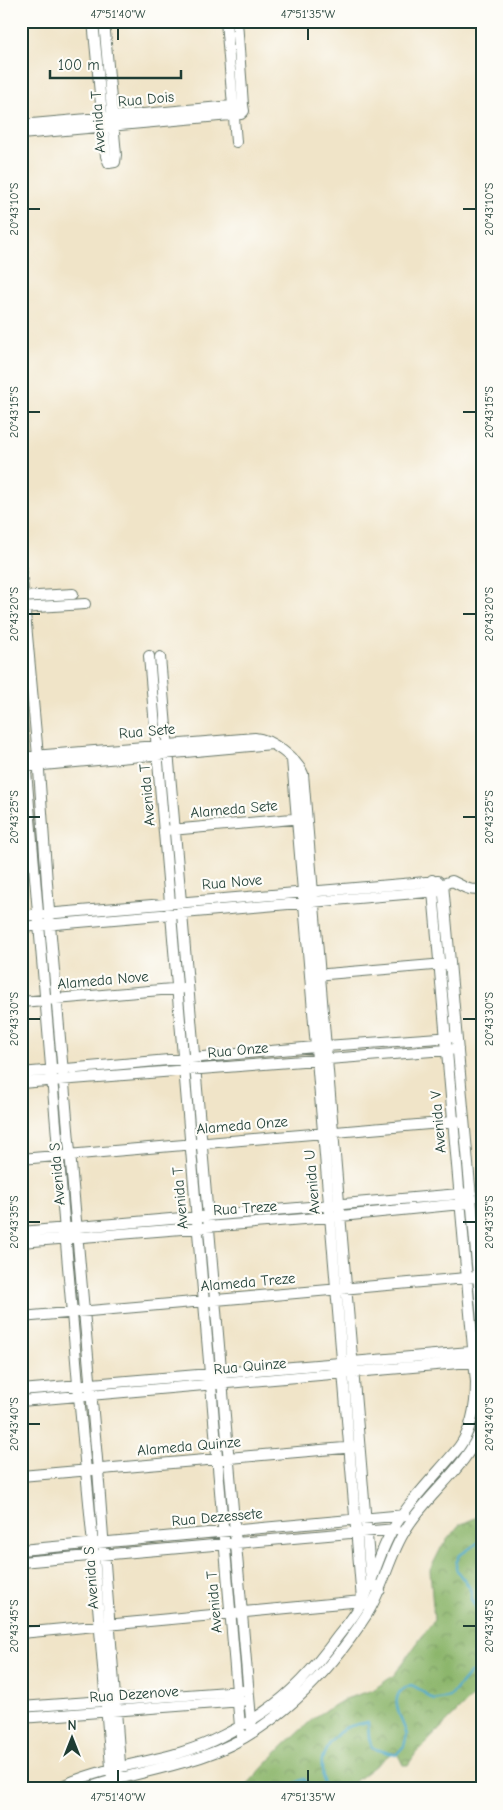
<svg xmlns="http://www.w3.org/2000/svg" width="503" height="1810" font-family="'Comic Neue',sans-serif">
	<style>
		.forest { fill: url(#forest-crowns); stroke: #567a50 }
		.lines { fill: none; stroke-linecap: round; stroke-linejoin: round }
		.stream { stroke: #47a6c6; stroke-width: 2.5 }
		.minor-casing { stroke: #687768; stroke-width: 12 }
		.minor { stroke: #fff; stroke-width: 10 }
		.ticks { fill: none; stroke: #1f3d34; stroke-width: 2 }
		.labels { text-anchor: middle; dominant-baseline: central; stroke-width: 4.5; stroke-linejoin: round; paint-order: stroke }
		.street-label { font-size: 15px; fill: #1f3d34; stroke: #fdfcf7 }
		.neatline { fill: none; stroke: #1f3d34; stroke-width: 2 }
		.ticks-label { font-size: 12px; text-anchor: middle; fill: #1f3d34 }
	</style>
	<defs>
		<pattern id="forest-crowns" width="20" height="18" patternUnits="userSpaceOnUse" patternTransform="scale(1.25)"><rect width="20" height="18" fill="#8cb66c"/><path d="M2 6a3 3 0 1 1 6 0M12 15a3 3 0 1 1 6 0" fill="none" stroke="#72955a"/></pattern>
	</defs>
	<rect width="100%" height="100%" fill="#fdfcf7"/>
	<filter id="ink" filterUnits="userSpaceOnUse"><feTurbulence type="fractalNoise" baseFrequency=".02" numOctaves="2"/><feDisplacementMap in="SourceGraphic" scale="10" xChannelSelector="R" yChannelSelector="G"/><feConvolveMatrix kernelMatrix="1 2 1 2 8 2 1 2 1" color-interpolation-filters="sRGB"/></filter>
	<filter id="wash" filterUnits="userSpaceOnUse"><feTurbulence type="fractalNoise" baseFrequency=".0096" numOctaves="4" result="noise"/><feDisplacementMap in="SourceGraphic" scale="20" xChannelSelector="R" yChannelSelector="G"/><feGaussianBlur stdDeviation="1.12" result="paint"/><feColorMatrix in="noise" values="0 0 0 0 0 0 0 0 0 0 0 0 0 0 0 0 0 1.4 0 .05"/><feComposite in="paint" operator="in"/></filter>
	<g filter="url(#wash)">
		<rect width="100%" height="100%" fill="#f0e4c8"/>
		<path class="forest" d="M482 1515V1690L470 1699 416 1753 408 1765H403L397 1753 393 1752 345 1789H243L282 1747 315 1717 345 1699 373 1690 394 1675 434 1620 430 1570 442 1546 459 1525Z"/>
		<g class="lines">
			<path class="stream" d="M482 1540 460 1555C458 1558 456 1563 456 1567 457 1577 474 1584 471 1599L482 1617
				M284 1789 304 1779 312 1789
				M320 1789 323 1788C324 1778 321 1769 322 1760 324 1750 336 1733 345 1728 351 1725 360 1724 368 1722L369 1738 372 1748 396 1755 404 1746 407 1735C401 1716 385 1694 411 1685 420 1688 425 1695 434 1700L450 1697 469 1674 481 1665 477 1661 478 1649 474 1637 477 1632 482 1628"/>
		</g>
	</g>
	<g filter="url(#ink)">
		<g class="lines">
			<g class="minor-casing">
				<path id="minor" d="M93 21 106 156 109 163 115 162 116 155 104 21
					M226 21 236 142
					M21 125 243 105
					M21 134 241 114 244 111 243 105 237 21
					M21 569 38 756 50 925 98 1470 121 1777
					M21 597 73 594
					M21 608 85 604
					M149 656 241 1738
					M160 657 252 1731
					M21 712 79 1396 94 1556 112 1779
					M21 757 255 738C271 739 297 759 303 774L371 1583 380 1590
					M292 759 362 1600
					M32 766 272 744
					M171 830 303 818
					M443 884 482 1320
					M443 884 452 881C463 886 469 892 482 889
					M21 916 438 881
					M21 927 439 891
					M315 975 445 964
					M21 1002 184 988
					M21 1073 326 1046 453 1037
					M21 1083 458 1049
					M21 1159 464 1121
					M21 1232 471 1193
					M21 1242 341 1216 471 1203
					M21 1317 478 1277
					M21 1390 482 1351
					M21 1401 482 1361
					M21 1476 356 1447
					M21 1550 405 1515
					M21 1562 396 1529
					M21 1633 362 1601 366 1604
					M21 1707 242 1691
					M21 1718 242 1701
					M56 1789C108 1762 170 1764 222 1736 236 1729 251 1721 264 1712 294 1692 317 1665 338 1636 347 1625 357 1612 364 1599 374 1576 380 1551 393 1529 411 1499 437 1474 459 1447 473 1428 476 1405 476 1382L432 880
					M84 1789C123 1776 163 1769 201 1757 271 1734 328 1675 367 1614 384 1587 389 1555 406 1529 428 1493 468 1467 482 1426"/>
			</g>
			<use href="#minor" class="minor"/>
		</g>
	</g>
	<path class="ticks" d="M118 28V40M308 28V40M28 209H40M463 209H476M28 412H40M463 412H476M28 614H40M463 614H476M28 817H40M463 817H476M28 1019H40M463 1019H476M28 1222H40M463 1222H476M28 1424H40M463 1424H476M28 1626H40M463 1626H476M118 1770V1782M308 1770V1782"/>
	<g class="labels">
		<g class="street-label">
			<text transform="translate(146 99) rotate(-5)">Rua Dois</text>
			<text transform="translate(98 122) rotate(-94)">Avenida T</text>
			<text transform="translate(147 731) rotate(-5)">Rua Sete</text>
			<text transform="translate(147 795) rotate(-95)">Avenida T</text>
			<text transform="translate(234 809) rotate(-5)">Alameda Sete</text>
			<text transform="translate(232 882) rotate(-5)">Rua Nove</text>
			<text transform="translate(103 980) rotate(-5)">Alameda Nove</text>
			<text transform="translate(238 1050) rotate(-5)">Rua Onze</text>
			<text transform="translate(438 1122) rotate(-95)">Avenida V</text>
			<text transform="translate(242 1125) rotate(-5)">Alameda Onze</text>
			<text transform="translate(57 1174) rotate(-95)">Avenida S</text>
			<text transform="translate(312 1182) rotate(-95)">Avenida U</text>
			<text transform="translate(180 1198) rotate(-95)">Avenida T</text>
			<text transform="translate(245 1208) rotate(-4)">Rua Treze</text>
			<text transform="translate(248 1282) rotate(-5)">Alameda Treze</text>
			<text transform="translate(250 1366) rotate(-5)">Rua Quinze</text>
			<text transform="translate(189 1446) rotate(-5)">Alameda Quinze</text>
			<text transform="translate(217 1517) rotate(-5)">Rua Dezessete</text>
			<text transform="translate(91 1578) rotate(-94)">Avenida S</text>
			<text transform="translate(214 1602) rotate(-95)">Avenida T</text>
			<text transform="translate(134 1694) rotate(-4)">Rua Dezenove</text>
		</g>
	</g>
	<rect width="503" height="1810" fill="none" stroke="#fdfcf7" stroke-width="55"/>
	<g transform="translate(72 1738)" stroke="#fdfcf7" stroke-width="4" paint-order="stroke">
	<path d="M0-4L9 19L0 12L-9 19Z" fill="#1f3d34"/>
	<text y="-8" font-size="14" font-weight="bold" text-anchor="middle" fill="#1f3d34">N</text>
	</g>
	<path d="M50 70v8h131v-8" fill="none" stroke="#1f3d34" stroke-width="2.5"/>
	<text x="58" y="70" font-size="15" fill="#1f3d34" stroke="#fdfcf7" stroke-width="4" paint-order="stroke">100 m</text>
	<rect x="28" y="28" width="448" height="1754" class="neatline"/>
	<g class="ticks-label">
		<text x="118" y="18">47°51'40"W</text>
		<text x="308" y="18">47°51'35"W</text>
		<text transform="translate(14 209) rotate(-90)" y="4">20°43'10"S</text>
		<text transform="translate(489 209) rotate(-90)" y="4">20°43'10"S</text>
		<text transform="translate(14 412) rotate(-90)" y="4">20°43'15"S</text>
		<text transform="translate(489 412) rotate(-90)" y="4">20°43'15"S</text>
		<text transform="translate(14 614) rotate(-90)" y="4">20°43'20"S</text>
		<text transform="translate(489 614) rotate(-90)" y="4">20°43'20"S</text>
		<text transform="translate(14 817) rotate(-90)" y="4">20°43'25"S</text>
		<text transform="translate(489 817) rotate(-90)" y="4">20°43'25"S</text>
		<text transform="translate(14 1019) rotate(-90)" y="4">20°43'30"S</text>
		<text transform="translate(489 1019) rotate(-90)" y="4">20°43'30"S</text>
		<text transform="translate(14 1222) rotate(-90)" y="4">20°43'35"S</text>
		<text transform="translate(489 1222) rotate(-90)" y="4">20°43'35"S</text>
		<text transform="translate(14 1424) rotate(-90)" y="4">20°43'40"S</text>
		<text transform="translate(489 1424) rotate(-90)" y="4">20°43'40"S</text>
		<text transform="translate(14 1626) rotate(-90)" y="4">20°43'45"S</text>
		<text transform="translate(489 1626) rotate(-90)" y="4">20°43'45"S</text>
		<text x="118" y="1801">47°51'40"W</text>
		<text x="308" y="1801">47°51'35"W</text>
	</g>
</svg>
